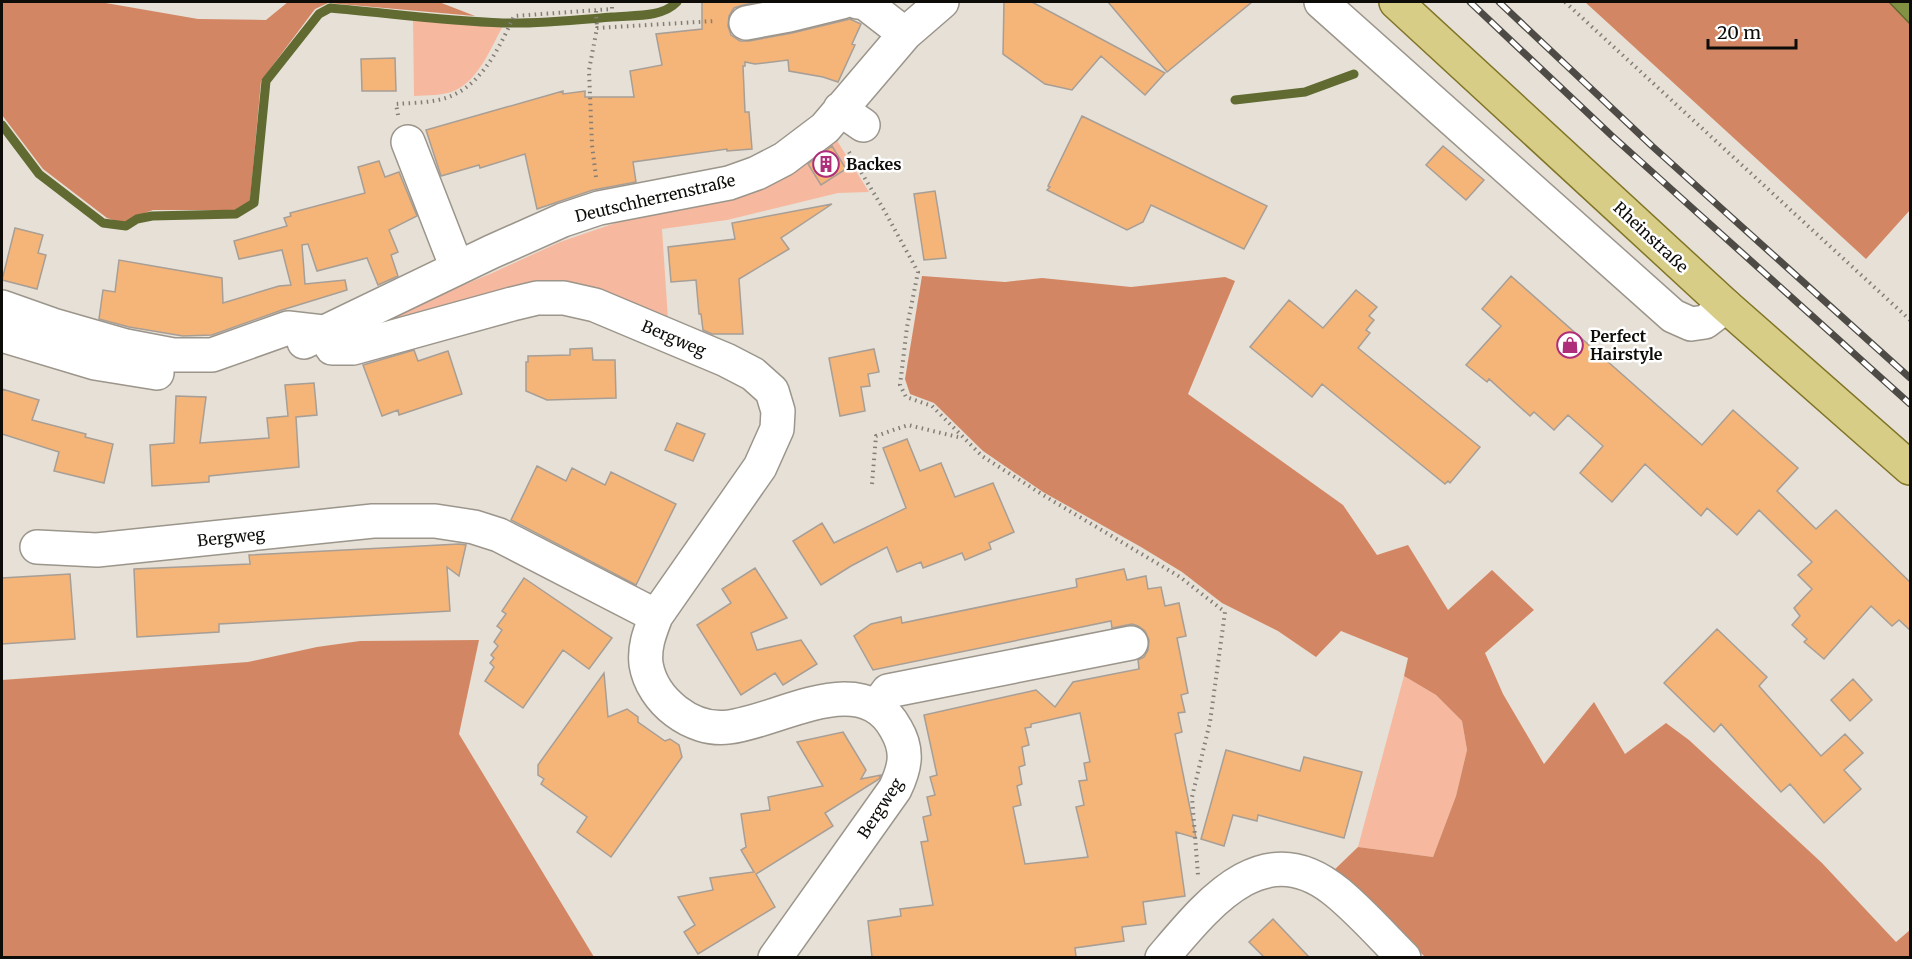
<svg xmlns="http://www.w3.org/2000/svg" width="1912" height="959" font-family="Merriweather,serif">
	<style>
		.green { fill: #f6b99f }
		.forest { fill: #d38663 }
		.water { fill: #839242; stroke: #606a31; stroke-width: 1.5 }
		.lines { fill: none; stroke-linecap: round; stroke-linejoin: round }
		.stream { stroke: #606a31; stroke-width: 9 }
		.building { fill: #f5b478; stroke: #a79e96; stroke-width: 1.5; fill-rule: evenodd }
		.minor-casing { stroke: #9b958b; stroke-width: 36 }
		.major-casing { stroke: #807426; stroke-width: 36 }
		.path { stroke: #837f78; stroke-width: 4; stroke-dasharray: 1.5 4.5; stroke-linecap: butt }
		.minor { stroke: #fff; stroke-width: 33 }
		.major { stroke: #d8cd86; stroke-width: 33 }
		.rail-casing { stroke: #4e4a45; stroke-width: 7 }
		.rail { stroke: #fff; stroke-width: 4.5; stroke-dasharray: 14; stroke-linecap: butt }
		.labels { text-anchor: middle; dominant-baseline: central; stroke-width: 5; stroke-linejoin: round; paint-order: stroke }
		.poi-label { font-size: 16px; font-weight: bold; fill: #0e0c09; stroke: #fff; text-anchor: start }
		.street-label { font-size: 16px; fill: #0e0c09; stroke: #fff }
	</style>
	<rect width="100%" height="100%" fill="#e6e0d6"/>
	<path class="green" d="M413 19 503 26C491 47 480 78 456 90 444 96 428 95 414 96Z
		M836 139 869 192 838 193 727 220 662 229 668 319 462 303 351 331 490 274 560 242 627 219 683 210 744 196 777 180Z
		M1404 676 1436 695 1462 721 1467 750 1456 796 1433 857 1358 847Z"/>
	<path class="forest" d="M2 2H100L198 19 266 20 288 2H439L475 16 328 3 315 9 261 81 250 201 235 210H153L134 217 123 223 107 218 43 169 2 115Z
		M1585 2H1889L1910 24V210L1866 259Z
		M922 276 1005 282 1042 278 1131 287 1225 277 1235 281 1188 394 1343 505 1377 555 1408 545 1448 610 1492 570 1534 610 1485 653 1503 694 1544 764 1594 702 1625 754 1666 723 1689 740 1822 863 1896 942 1910 930V957H1425L1371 903 1331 873 1358 847 1433 857 1456 796 1467 750 1462 721 1436 695 1404 676 1408 658 1341 631 1316 657 1278 631 1222 603 1182 572 1141 547 1043 492 983 451 934 403 910 394 905 379Z
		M479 640 459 734 594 957H2V680L248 662 317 647 360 641Z"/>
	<path class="water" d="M1889 2H1910V24Z"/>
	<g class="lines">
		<path class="stream" d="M1235 100 1305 92 1354 74
			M2 125 39 174 103 223 126 226 137 219 152 216 236 214 254 203 266 81 319 14 330 8C387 13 445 21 503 23 539 24 576 20 612 17 633 15 662 18 677 2"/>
	</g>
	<path class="building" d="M702 2H759L743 5 734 8 729 16 728 26 731 35 740 41H749L792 33 850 19 861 24 852 44 855 45 838 82 823 77 789 71 788 60 755 64 745 62V66H743L745 112H749L752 149 727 151V149L633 162 636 182 593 190 537 209 525 154 480 168 479 165 441 176 426 130 563 91V94L585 91V97H634L630 71 662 65 656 34 702 29Z
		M1004 2H1032L1165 73 1145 95 1101 56 1072 90 1045 84 1003 54Z
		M1108 2H1252L1167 72Z
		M395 58 396 91H362L361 59Z
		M1082 116 1267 206 1244 249 1151 205 1143 222 1127 230 1047 190 1050 187 1048 186Z
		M832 146 846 169 821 185 808 164Z
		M1443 146 1484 180 1466 200 1426 165Z
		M379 161 385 177 399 172 417 216 389 230 398 252 391 255 398 276 378 285 367 258 317 271 308 244 302 245 305 284 345 280 347 290 282 310 212 335 183 336 129 327 99 319 103 290 115 292 119 260 222 278 223 303 279 286 291 285 282 250 239 259 234 241 287 226 284 218 291 216 290 213 365 193 358 167Z
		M935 191 946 258 924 260 914 194Z
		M832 204 781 238 789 249 739 279 743 334H712L703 330 701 314H699L696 280 671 282 668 247 735 239 732 223Z
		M15 228 43 235 38 253 46 255 37 289 2 280Z
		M1511 276 1702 445 1733 410 1798 468 1777 491 1816 529 1836 510 1911 583V631L1899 620 1892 626 1871 606 1824 659 1804 642 1807 639 1792 625 1800 616 1794 608 1812 589 1798 575 1812 562 1759 510 1737 535 1707 508 1701 516 1645 464 1612 502 1580 473 1603 446 1568 415 1554 430 1534 412 1530 416 1489 379 1487 382 1466 365 1501 326 1482 309Z
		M1356 290 1377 307 1369 316 1374 320 1366 330 1370 333 1358 348 1480 447 1450 483 1448 481 1445 484 1322 384 1312 397 1250 347 1289 300 1323 328Z
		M592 348 593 360H615L616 398 547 400 526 391V362H528V356L570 355V349Z
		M874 349 879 372 868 374 870 386 861 387 865 411 840 416 829 358Z
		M414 350 418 361 448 351 462 394 399 415 398 410 382 416 363 365Z
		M314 383 317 415 296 417 299 467 209 476V482L152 486 150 445 174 443 176 396 206 397 200 443 269 438 267 418 288 416 285 385Z
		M2 389 39 400 32 420 86 434 85 437 113 444 104 483 54 471 59 452 2 434Z
		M677 423 705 434 693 461 665 450Z
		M907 439 920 471 941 463 955 497 993 483 1014 532 989 543 991 549 965 560 962 553 923 568 921 562 897 572 887 547 851 566 821 585 793 541 822 523 834 543 906 508 883 448Z
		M537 466 566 481 572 468 605 485 611 472 676 504 636 585 511 520Z
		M459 544 466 545 459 576 447 567 450 611 219 624V632L137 637 134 569 250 564 249 555Z
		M755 568 787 618 751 633 757 650 801 640 817 664 783 685 775 673 741 695 697 625 731 603 722 589Z
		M1124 569 1127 580 1146 576 1148 589 1161 587 1165 606 1179 603 1186 636 1177 638 1188 693 1181 695 1185 712 1178 713 1182 732 1175 734 1196 838 1176 832 1185 896 1143 902 1146 924 1122 927 1124 941 1075 948 1076 957H872L868 921 901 916 900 909 933 905 921 842 928 841 923 817 931 815 927 797 935 795 930 777 937 775 924 715 1036 690 1055 707 1073 682 1139 669 1138 660 1144 657 1148 650 1149 640 1145 631 1138 626 1132 624 1112 628 1111 621 873 670 854 636 871 624 901 617 902 623 1077 587 1076 579ZM1080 713 1090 762 1084 763 1087 780 1079 781 1084 805 1076 807 1088 857 1025 864 1013 807 1021 805 1017 786 1022 784 1019 767 1025 765 1022 747 1029 745 1025 728 1031 727V724Z
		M70 574 75 639 2 644V578Z
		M524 578 612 638 589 669 563 650 523 708 485 681 494 667 490 663 494 658 491 655 498 646 494 642 502 630 497 626 506 614 502 611Z
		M1717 629 1767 677 1759 686 1821 756 1845 734 1863 753 1844 770 1861 789 1824 823 1790 784 1781 792 1721 724 1714 732 1664 683Z
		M604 673 608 717 627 709 638 717V722L665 741 670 739 679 745 682 757 611 857 577 832 587 817 541 784 544 779 538 775V765Z
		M1853 679 1872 700 1850 721 1831 700Z
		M843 732 866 770 861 779 881 775 879 779 825 813 833 826 756 874 775 907 698 954 684 932 695 925 678 897 713 890 710 878 754 872 741 850 746 847 741 814 770 810 768 797 823 786 797 742Z
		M1226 750 1300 771 1304 757 1362 772 1344 838 1258 815 1257 821 1233 815 1224 846 1201 839Z
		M1273 919 1309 957H1264L1249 942Z"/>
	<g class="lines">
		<g class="minor-casing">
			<path id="minor" d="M857 2 865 3 905 34
				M1321 2 1673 316 1691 324 1705 322 1726 306
				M746 23 789 15 842 2
				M840 109 863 125
				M408 142 457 268
				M2 307 53 325 126 346 173 355H212L288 328 323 332 332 348H353L512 304 537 298H564L595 305 726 360 753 374 772 391 778 411 777 429 760 467 656 616C650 632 644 646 646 664 652 701 692 732 729 727 780 721 862 666 896 729 909 751 905 768 895 789L775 958
				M2 335 95 363 157 373
				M304 342 491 252 563 220 599 208 729 183 757 173 784 159 825 128 905 34 942 2
				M37 547 97 550 373 521H435L474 527 499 535 656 616
				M876 707 888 691 1131 643
				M1162 958C1208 904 1264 831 1338 893 1362 913 1382 936 1404 958"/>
		</g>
		<g class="major-casing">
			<path id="major" d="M1396 2 1726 306 1910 468"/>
		</g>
		<path class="path" d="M1565 2 1910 320
			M596 11 597 28
			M398 115 396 104C409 103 424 103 438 100 479 92 498 50 514 16L612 9V2
			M849 152 884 210 918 272 907 327 900 385 906 397 932 406 982 456 1043 495 1180 577 1225 612 1210 722 1192 797 1198 875
			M596 177 592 145 589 70 597 28 715 21
			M872 484 876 436 908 425 962 438"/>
		<use href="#minor" class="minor"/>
		<use href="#major" class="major"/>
		<g class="rail-casing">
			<path id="rail" d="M1470 2 1611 135 1910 404
				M1499 2 1652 146 1910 378"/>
		</g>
		<use href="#rail" class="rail"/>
	</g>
	<defs>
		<g id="building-ring" transform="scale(1.35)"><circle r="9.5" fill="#fff" stroke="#af2e79" stroke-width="1.5"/><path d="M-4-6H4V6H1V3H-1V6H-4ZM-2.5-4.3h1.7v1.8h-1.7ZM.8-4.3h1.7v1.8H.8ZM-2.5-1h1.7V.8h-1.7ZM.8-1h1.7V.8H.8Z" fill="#af2e79"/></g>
		<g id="shop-ring" transform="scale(1.35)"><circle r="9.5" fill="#fff" stroke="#af2e79" stroke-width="1.5"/><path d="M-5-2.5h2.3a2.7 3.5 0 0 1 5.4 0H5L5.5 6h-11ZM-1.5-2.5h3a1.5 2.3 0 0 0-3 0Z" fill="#af2e79"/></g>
	</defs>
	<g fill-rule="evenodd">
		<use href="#building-ring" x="826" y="164"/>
		<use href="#shop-ring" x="1570" y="345"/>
	</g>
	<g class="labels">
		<g class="poi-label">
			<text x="846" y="164">Backes</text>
			<text x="1590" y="336">Perfect<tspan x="1590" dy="18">Hairstyle</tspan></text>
		</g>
		<g class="street-label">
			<text transform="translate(655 198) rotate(-13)">Deutschherrenstraße</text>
			<text transform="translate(1651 237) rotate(43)">Rheinstraße</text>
			<text transform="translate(674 338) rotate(23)">Bergweg</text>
			<text transform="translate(231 537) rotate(-6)">Bergweg</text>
			<text transform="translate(880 808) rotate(-57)">Bergweg</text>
		</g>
	</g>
	<rect width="1912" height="959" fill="none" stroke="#0e0c09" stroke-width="6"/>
	<path d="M1708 39v9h88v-9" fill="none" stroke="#0e0c09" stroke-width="3"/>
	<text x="1717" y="39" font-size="18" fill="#0e0c09" stroke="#ffffff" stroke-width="4.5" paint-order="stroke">20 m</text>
</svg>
